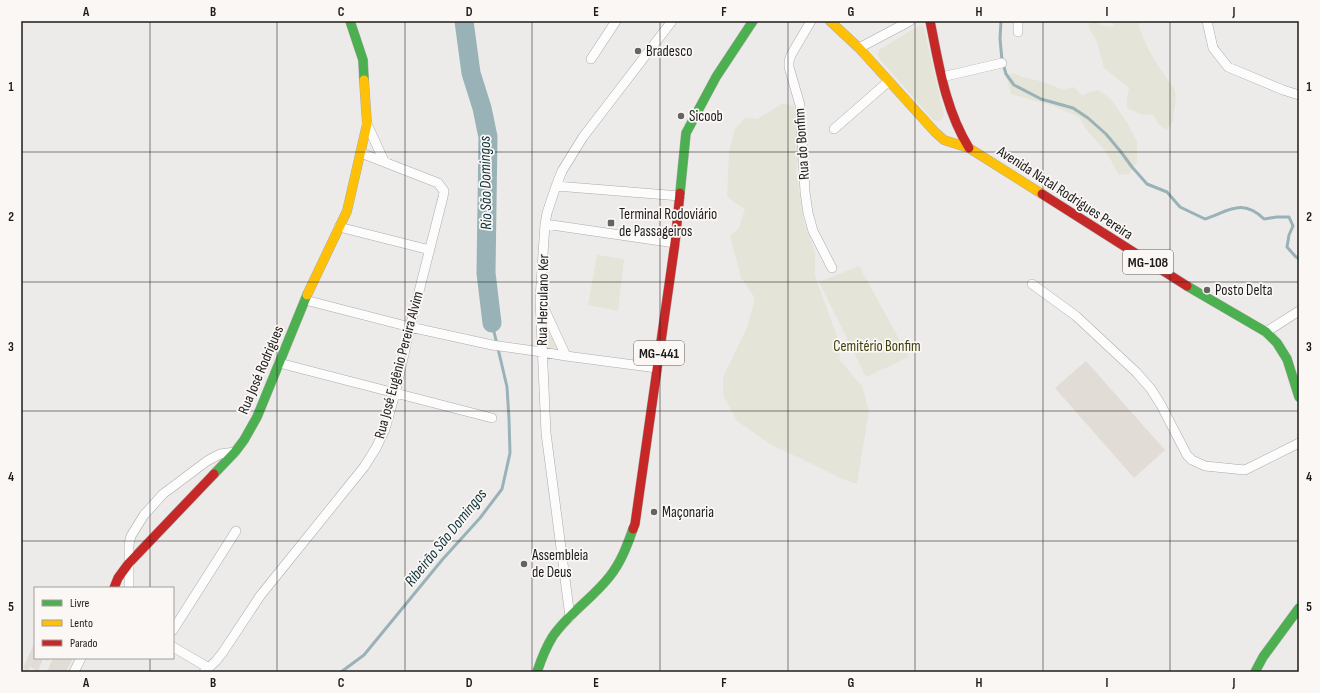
<svg xmlns="http://www.w3.org/2000/svg" width="1320" height="693" font-family="'Sofia Sans Condensed',sans-serif">
	<style>
		.built { fill: #e2dcd7 }
		.green { fill: #e4e4d8 }
		.lines { fill: none; stroke-linecap: round; stroke-linejoin: round }
		.stream { stroke: #99b2b7; stroke-width: 3 }
		.river { stroke: #99b2b7; stroke-width: 19 }
		.street-casing { stroke: #acabaa; stroke-width: 10 }
		.fast-casing { stroke: #acabaa; stroke-width: 10 }
		.slow-casing { stroke: #acabaa; stroke-width: 10 }
		.jam-casing { stroke: #acabaa; stroke-width: 10 }
		.street { stroke: #fcfcfc; stroke-width: 9 }
		.fast { stroke: #4caf50; stroke-width: 9 }
		.slow { stroke: #ffc107; stroke-width: 9 }
		.jam { stroke: #c62828; stroke-width: 9 }
		.grid { fill: none; stroke: #1d1c1b; stroke-width: 1; stroke-opacity: 0.55 }
		.poi-dot { fill: #666463; stroke: #fbf7f5; stroke-width: 1.5 }
		.labels { text-anchor: middle; dominant-baseline: central; stroke-width: 3.5; stroke-linejoin: round; paint-order: stroke }
		.shield { fill: #fbf7f5; stroke: #605e5c; stroke-width: 1 }
		.shield-label { font-size: 14px; font-weight: bold; fill: #1d1c1b }
		.poi-label { font-size: 15px; fill: #1d1c1b; stroke: #fbf7f5; text-anchor: start }
		.street-label { font-size: 15px; fill: #1d1c1b; stroke: #fbf7f5 }
		.park-label { font-size: 15px; fill: #3c3f09; stroke: #fbf7f5 }
		.water-label { font-size: 16px; font-style: italic; fill: #0d323a; stroke: #fbf7f5 }
		.neatline { fill: none; stroke: #1d1c1b; stroke-width: 1.5 }
		.grid-label { font-size: 13px; text-anchor: middle; font-weight: bold; fill: #1d1c1b }
	</style>
	<rect width="100%" height="100%" fill="#edebe9"/>
	<path class="built" d="M1086 361 1165 450 1134 478 1055 388Z
		M33 646 35 647V658H50L48 661 43 659 38 671 30 667 28 671 23 668Z
		M53 658H73L66 672H47Z"/>
	<path class="green" d="M1091 21H1098L1100 25 1114 27 1113 21H1138C1141 39 1154 60 1165 76 1167 80 1172 84 1174 89 1179 100 1172 111 1173 122L1166 130 1159 125 1153 114 1143 115 1127 108V97L1129 88 1104 68 1097 42 1088 26Z
		M922 25 924 28 944 115 942 120 937 121 932 119 878 57V54L879 50 918 26Z
		M1013 73 1022 77 1040 81 1064 90 1074 87 1083 96 1087 93 1098 90 1110 98 1128 124 1137 142V162L1129 174 1119 175 1106 152 1086 129 1079 117 1053 106 1011 94 1006 76Z
		M783 103 794 106 796 119 799 155 796 170 804 222 815 252V276L837 336 840 360 862 386 869 411 857 484 843 479 770 444 737 421 723 395V377L747 328 755 298 741 278 730 236 739 228 745 209 727 197 729 152 735 129 745 118 757 119Z
		M597 255 624 259 618 311 588 305Z
		M859 266 909 357 866 377 819 282Z
		M543 323 561 352 547 350Z"/>
	<g class="lines">
		<path class="stream" d="M1001 21 1000 39 1002 60 1006 74 1014 85 1041 99 1073 108 1088 118 1106 134 1121 152 1132 167 1147 184 1167 192 1180 207 1205 219C1229 211 1242 198 1264 219L1277 217H1289L1293 226 1289 235 1287 247 1295 256 1299 259
			M341 672 364 655 442 560 480 518 502 489 510 453 509 419 507 387 492 323"/>
		<path class="river" d="M464 21 471 73 482 108 488 137 486 273 492 323"/>
		<g class="street-casing">
			<path id="street" d="M811 21 791 55 789 61V67L800 105 805 192 808 213 813 231 832 268
				M1207 21 1213 48 1228 67 1283 90 1299 95
				M1018 32V21
				M859 48 910 21
				M591 59 616 21
				M942 77 1002 63
				M367 124 384 161
				M834 129 889 81
				M556 186 680 196
				M545 224 675 243
				M339 227 430 250
				M1032 284 1076 316 1136 372 1151 389 1161 405 1187 455 1192 460 1205 466 1245 470 1299 443
				M305 300 410 327 492 345 542 352 566 356 657 368
				M542 304 566 356
				M1266 332 1299 311
				M279 363 492 418
				M129 588V544L131 536 144 515 163 494 207 461 220 454 235 452
				M570 617 546 433 540 299 545 224 547 213 556 186 562 171 583 137 672 21
				M173 630 236 531
				M173 647 209 668
				M74 672 81 658
				M204 672 216 661 223 652 260 596 364 467 376 448 385 429 395 394 410 327 443 197 444 191 438 183 361 153"/>
		</g>
		<g class="fast-casing">
			<path id="fast" d="M350 21 363 60 364 80
				M680 193 686 133 716 77 753 21
				M1187 286 1266 332 1277 343 1287 359 1299 397
				M214 474 235 452 244 440 257 417 307 295
				M537 672C541 660 546 647 553 636 569 613 593 598 610 576 621 562 627 546 633 529
				M1255 672 1263 657 1299 608"/>
		</g>
		<g class="slow-casing">
			<path id="slow" d="M830 21 859 48 935 132 944 140 969 148 1042 194
				M307 295 347 211 367 124 364 80"/>
		</g>
		<g class="jam-casing">
			<path id="jam" d="M930 21C939 65 945 109 969 148
				M1042 194 1187 286
				M633 529 635 524 675 243 680 193
				M114 588 118 578 129 563 214 474"/>
		</g>
		<use href="#street" class="street"/>
		<use href="#fast" class="fast"/>
		<use href="#slow" class="slow"/>
		<use href="#jam" class="jam"/>
	</g>
	<path class="grid" d="M150 21V588M277 21V672M405 21V672M532 21V672M660 21V672M788 21V672M915 21V672M1043 21V672M1170 21V672M21 152H1299M21 282H1299M21 411H1299M21 541H1299M150 658V672"/>
	<g class="poi-dot">
		<circle cx="638" cy="51" r="4"/>
		<circle cx="681" cy="116" r="4"/>
		<rect x="607" y="219" width="8" height="8" rx="2"/>
		<circle cx="1207" cy="290" r="4"/>
		<circle cx="654" cy="512" r="4"/>
		<circle cx="524" cy="564" r="4"/>
	</g>
	<g class="labels">
		<g class="shield">
			<rect x="1123" y="250" width="50" height="24" rx="3"/>
			<rect x="634" y="341" width="50" height="24" rx="3"/>
		</g>
		<g class="shield-label">
			<text x="1148" y="262">MG-108</text>
			<text x="659" y="353">MG-441</text>
		</g>
		<g class="poi-label">
			<text x="646" y="51">Bradesco</text>
			<text x="689" y="116">Sicoob</text>
			<text x="619" y="214">Terminal Rodoviário<tspan x="619" dy="17">de Passageiros</tspan></text>
			<text x="1215" y="290">Posto Delta</text>
			<text x="662" y="512">Maçonaria</text>
			<text x="532" y="555">Assembleia<tspan x="532" dy="17">de Deus</tspan></text>
		</g>
		<g class="street-label">
			<text transform="translate(802 144) rotate(-94)">Rua do Bonfim</text>
			<text transform="translate(1065 193) rotate(33)">Avenida Natal Rodrigues Pereira</text>
			<text transform="translate(543 300) rotate(-89)">Rua Herculano Ker</text>
			<text transform="translate(399 365) rotate(-75)">Rua José Eugênio Pereira Alvim</text>
			<text transform="translate(261 370) rotate(-67)">Rua José Rodrigues</text>
		</g>
		<g class="park-label">
			<text x="877" y="346">Cemitério Bonfim</text>
		</g>
		<g class="water-label">
			<text transform="translate(486 183) rotate(-91)">Rio São Domingos</text>
			<text transform="translate(446 538) rotate(-51)">Ribeirão São Domingos</text>
		</g>
	</g>
	<rect width="1320" height="693" fill="none" stroke="#fbf7f5" stroke-width="44"/>
	<rect x="34" y="587" width="140" height="72" fill="#fbf7f5" stroke="#a29f9e"/>
	<rect x="42" y="600" width="20" height="6" fill="#4caf50" stroke="#a29f9e"/>
	<text x="70" y="607" font-size="12" fill="#1d1c1b">Livre</text>
	<rect x="42" y="620" width="20" height="6" fill="#ffc107" stroke="#a29f9e"/>
	<text x="70" y="627" font-size="12" fill="#1d1c1b">Lento</text>
	<rect x="42" y="640" width="20" height="6" fill="#c62828" stroke="#a29f9e"/>
	<text x="70" y="647" font-size="12" fill="#1d1c1b">Parado</text>
	<rect x="22" y="22" width="1276" height="649" class="neatline"/>
	<g class="grid-label">
		<text x="86" y="16">A</text>
		<text x="213" y="16">B</text>
		<text x="341" y="16">C</text>
		<text x="469" y="16">D</text>
		<text x="596" y="16">E</text>
		<text x="724" y="16">F</text>
		<text x="851" y="16">G</text>
		<text x="979" y="16">H</text>
		<text x="1107" y="16">I</text>
		<text x="1234" y="16">J</text>
		<text x="11" y="91">1</text>
		<text x="1309" y="91">1</text>
		<text x="11" y="221">2</text>
		<text x="1309" y="221">2</text>
		<text x="11" y="351">3</text>
		<text x="1309" y="351">3</text>
		<text x="11" y="481">4</text>
		<text x="1309" y="481">4</text>
		<text x="11" y="611">5</text>
		<text x="1309" y="611">5</text>
		<text x="86" y="687">A</text>
		<text x="213" y="687">B</text>
		<text x="341" y="687">C</text>
		<text x="469" y="687">D</text>
		<text x="596" y="687">E</text>
		<text x="724" y="687">F</text>
		<text x="851" y="687">G</text>
		<text x="979" y="687">H</text>
		<text x="1107" y="687">I</text>
		<text x="1234" y="687">J</text>
	</g>
</svg>
